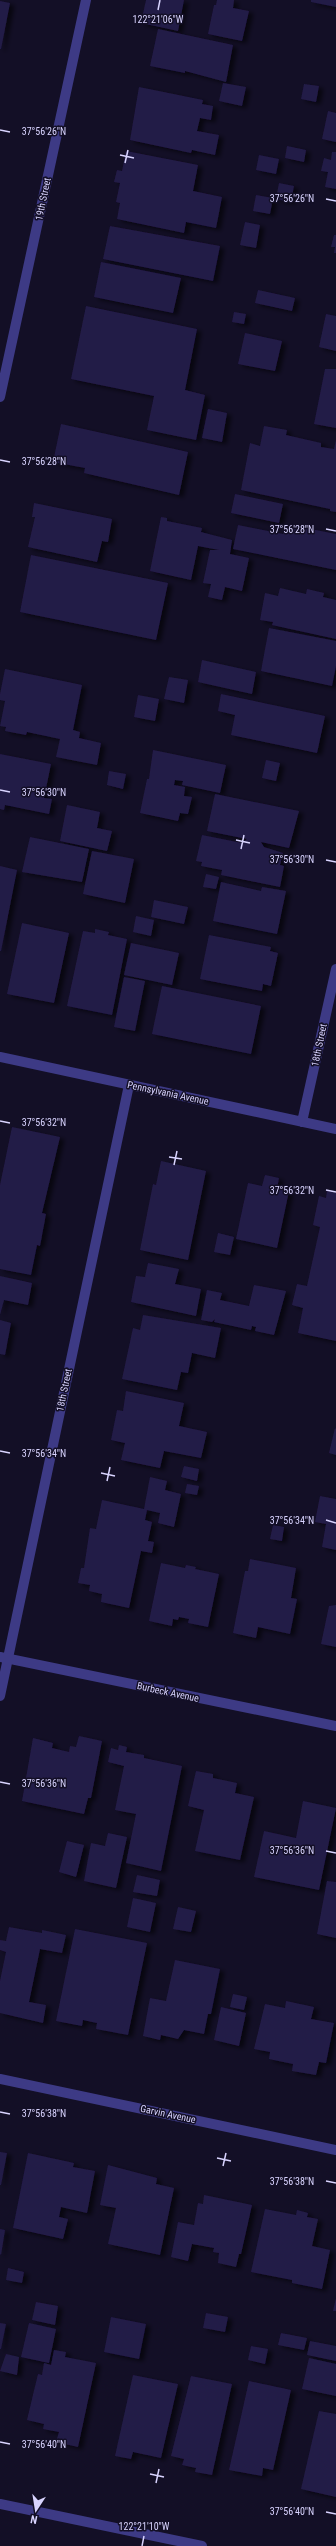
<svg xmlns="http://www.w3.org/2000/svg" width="336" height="2546" font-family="'Roboto Condensed',sans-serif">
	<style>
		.building { fill: #241b47; filter: url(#shadow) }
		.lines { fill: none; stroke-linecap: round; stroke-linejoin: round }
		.minor { stroke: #3d3a85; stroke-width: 10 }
		.ticks { fill: none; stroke: #d9d4ff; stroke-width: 1.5 }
		.labels { text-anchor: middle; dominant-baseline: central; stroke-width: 3; stroke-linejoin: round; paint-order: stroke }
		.street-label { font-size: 10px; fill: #d9d4ff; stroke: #130f26 }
		.ticks-label { font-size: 10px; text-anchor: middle; fill: #d9d4ff; stroke: #130f26; stroke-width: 3; stroke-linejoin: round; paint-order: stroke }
	</style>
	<defs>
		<filter id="shadow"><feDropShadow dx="4.5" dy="2.5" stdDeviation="2" flood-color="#0009"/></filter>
	</defs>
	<rect width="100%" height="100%" fill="#130f26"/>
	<path class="building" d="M146 0H184L178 31 141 23Z
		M217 0H234L233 8 249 11 242 41 208 34 214 5H216Z
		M311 0H336V7L311 2Z
		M0 1 10 3 1 49H0Z
		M158 29 233 45 226 82 185 71V73L150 66Z
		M223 83 246 87 242 106 219 101Z
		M304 84 319 86 316 102 301 99Z
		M139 87 203 100 202 104 213 106 211 120 200 118 197 131 219 135 215 155 192 150 191 153 130 140Z
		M328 111 336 113V142L322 139Z
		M287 146 306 150 304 162 285 158Z
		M126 151 198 165 193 191 222 197 216 228 186 222 184 233 117 219 120 203 116 202 120 183 114 182 117 170 122 171Z
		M332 152H336V189L325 187 328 172 321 171 324 158 331 160Z
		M259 155 279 159 276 174 256 170Z
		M279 183 294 186 291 202 276 199Z
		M256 195 273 198 270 214 253 211Z
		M245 222 260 225 256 248 240 245Z
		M110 226 220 246 213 281 103 259Z
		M334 235H336V253H334L335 247H331Z
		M101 262 181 278 173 313 94 297Z
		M258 290 295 298 292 311 255 303Z
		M86 306 197 329 185 390 205 395 196 440 147 430 154 396 71 379Z
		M234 312 246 314 244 324 232 322Z
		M326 314 336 316V351L319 347Z
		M245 333 282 341 275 371 238 364Z
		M325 369H336V428L314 424Z
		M208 409 227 413 222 442 202 438Z
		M61 424 188 452 179 495 84 473 85 468 53 462Z
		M264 426 287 430 286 435 321 443V447L334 449 336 440V512L330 511V509L241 490 250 443 260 446Z
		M235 494 283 504 279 523 231 513Z
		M34 503 112 519 108 542 102 541 97 562 28 547 35 517H32Z
		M161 517 167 518V521L202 528 201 532 232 540 230 554 249 558 242 591 225 587 222 600 208 597 211 584 203 583 210 550H219L198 546 191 580 150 571Z
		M286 524 336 534V570L233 549 238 525 283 534Z
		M31 555 168 583 156 640 20 612Z
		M280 588 306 594 307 589 324 593 323 597 336 600V639L272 625 273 622 260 620 265 593 278 596Z
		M269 628 336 641V666L332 686 261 671Z
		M202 660 256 672 252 694 198 682Z
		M5 669 82 685 73 730 80 732 79 738 101 743 97 765 56 757 60 739 27 732 26 735 5 731 6 727 0 726 5 701 0 700V694Z
		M169 677 188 680 184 703 164 699Z
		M221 694 325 716 317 753 231 735 235 715 218 711Z
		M138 695 159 699 155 721 134 717Z
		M153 750 226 765 220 793 182 785 183 781 175 780 174 785 185 787 184 796 192 797 188 814 180 813 178 821 140 813 147 779H149Z
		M0 754 51 764 44 798 52 799 49 814 5 805 4 810 0 809Z
		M266 760 280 763 276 781 262 778Z
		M109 771 126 774 123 789 107 785Z
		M215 794 299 811 289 848 261 842 264 847 283 853 280 865 284 866 280 887 221 875 222 870 201 866 202 862 196 861 202 835 242 843 247 839 207 831Z
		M67 805 100 812 97 828 112 831 107 851 60 841Z
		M30 837 89 849 82 882 22 872Z
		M92 851 134 859 125 903 83 894Z
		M0 866 17 870 1 951H0Z
		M206 874 219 877 216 889 203 887Z
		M221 882 261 891 262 887 286 891 277 934 213 921Z
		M154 900 188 907 184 924 151 917Z
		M136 916 154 920 151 936 133 932Z
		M22 923 69 933 54 1003 7 994Z
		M95 929 109 932 108 935 127 939 112 1015 67 1006 83 931 95 933Z
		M209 935 271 947 270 951 278 953 271 986 263 984 262 991 200 979Z
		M131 943 179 953 172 985 124 975Z
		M124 977 145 981 135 1031 114 1027Z
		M162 986 261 1006 251 1054 152 1034Z
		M12 1127 60 1137 42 1213 46 1214 40 1246 37 1245 31 1275 0 1269V1185Z
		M161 1161 206 1171 188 1260 140 1250 153 1184 156 1185Z
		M265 1175 279 1178 277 1189 289 1191 277 1248 236 1239 248 1183 262 1186Z
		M327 1191 336 1193V1341L298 1333 303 1308 292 1305 297 1284 307 1286 320 1227 313 1225 319 1196 326 1198Z
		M218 1233 234 1237 230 1255 214 1252Z
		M148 1263 179 1269 175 1284 201 1289 196 1316 131 1302 136 1276 145 1277Z
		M0 1276 32 1283 28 1305 4 1300 0 1315Z
		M254 1285 286 1291 274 1335 255 1331 256 1327 252 1326 251 1330 214 1322 215 1319 212 1322 201 1320 207 1290 222 1293 220 1300 249 1306Z
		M143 1315 221 1328 215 1358 192 1353 188 1373 181 1372 177 1390 122 1379 133 1328 140 1330Z
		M0 1320 11 1323 5 1355 0 1354Z
		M126 1391 184 1403 179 1426 207 1432 201 1458 164 1451 160 1468 121 1460 125 1443 111 1440 117 1410 123 1411Z
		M335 1428 336 1429V1455L329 1453Z
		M184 1466 199 1469 197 1481 181 1477Z
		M150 1477 167 1481 165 1490 181 1494 174 1527 158 1523 160 1513 147 1510 145 1520 152 1522 148 1541 154 1542 152 1553 141 1551 129 1608 101 1602 102 1594 89 1591 90 1585 78 1583 81 1568H84L90 1528 96 1529 102 1500 144 1509Z
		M187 1484 199 1486 197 1495 185 1493Z
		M320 1496 336 1499V1550L322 1547 326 1524 315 1522Z
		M273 1525 284 1527 282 1541 270 1539Z
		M250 1559 296 1568 291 1598 297 1599 290 1634 258 1627 256 1638 233 1633 245 1571H248Z
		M161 1563 185 1568 186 1565 196 1567 195 1569 219 1574 208 1627 188 1623 189 1619 179 1617 178 1620 173 1619 172 1626 149 1621Z
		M336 1605V1647L321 1644 329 1606Z
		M79 1736 102 1741 91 1798H88L84 1814 22 1801 33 1738 53 1743 52 1748 69 1752 70 1746 76 1747Z
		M119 1745 127 1747 126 1752 144 1755V1758L182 1766 161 1871 126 1863 136 1814 115 1810 124 1766 108 1762 111 1748 118 1750Z
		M196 1771 213 1774V1778L237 1783 235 1793 254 1797 240 1860 195 1851 204 1810 188 1806Z
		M303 1801 336 1808 319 1890 254 1877 264 1831 296 1838Z
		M108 1833 127 1837 116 1888 84 1881 91 1843 105 1846Z
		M67 1841 84 1845 76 1877 59 1872Z
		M137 1875 160 1880 157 1896 133 1892Z
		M327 1881 336 1882V1938L317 1934Z
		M133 1898 156 1903 150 1932 127 1927Z
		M178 1907 196 1911 191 1932 173 1929Z
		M9 1927 42 1933V1930L66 1935 62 1953 40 1949 29 2002 46 2005 43 2023 0 2013V1981L6 1952 0 1950V1940L6 1941Z
		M75 1929 147 1943 128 2035 96 2029 97 2023 83 2020 82 2026 56 2021Z
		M175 1960 220 1969 211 2014H208L204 2034 184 2030 178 2039 161 2035 160 2040 143 2036 150 1998 166 2001Z
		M233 1994 247 1997 244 2010 230 2007Z
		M286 2001 314 2007 311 2019 334 2023 326 2063 319 2062 316 2075 292 2071 293 2064 269 2059 270 2052 254 2049 265 2004 285 2008Z
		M221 2007 246 2013 239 2046 214 2040Z
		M0 2152 7 2153 1 2185H0Z
		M28 2153 74 2163 73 2167 95 2171 87 2213 61 2207 59 2217 68 2219 63 2239 13 2228Z
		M108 2165 157 2178 156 2184 174 2188 160 2255 108 2244 116 2208 100 2205Z
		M204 2195 252 2205 241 2254H239L236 2267 218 2263 219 2253 213 2252 214 2248 192 2244 188 2261 171 2257 178 2222 194 2225 198 2203 203 2204Z
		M265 2209 296 2215 297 2210 308 2213 307 2217 318 2219 312 2246 330 2250 322 2289 292 2283V2280L251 2272Z
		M0 2229 5 2230 1 2255 0 2254Z
		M8 2268 24 2272 22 2283 6 2280Z
		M336 2298V2311H333Z
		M36 2302 58 2306 55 2325 32 2320Z
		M206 2313 228 2317 225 2332 203 2328Z
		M111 2317 146 2324 139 2359 104 2352Z
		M0 2323 6 2324 1 2349H0Z
		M29 2323 56 2329 49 2363 21 2357Z
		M281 2333 307 2338 304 2350 278 2345Z
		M310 2341 336 2346V2361L307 2355Z
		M251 2346 268 2349 265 2364 248 2360Z
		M54 2350 66 2352 65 2357 96 2363 78 2447 56 2442 59 2432 43 2429 44 2424 27 2420 38 2374 42 2375 44 2363 51 2365Z
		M6 2354 19 2357 17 2375 0 2371Z
		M309 2358 336 2364V2396L302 2389Z
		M133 2375 178 2384 161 2458 133 2452 131 2459 115 2456Z
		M191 2376 232 2384 212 2475 195 2472 196 2468 182 2465 184 2459 171 2456Z
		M249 2381 291 2390 273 2470 263 2468 262 2476 229 2470Z
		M319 2411 336 2414V2497L301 2489Z"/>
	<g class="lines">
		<path class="minor" d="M0 397 86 0
			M0 1057 336 1129
			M302 1122 336 969
			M0 1657 336 1726
			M0 1696 129 1085
			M0 2079 336 2150
			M0 2504 202 2546"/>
	</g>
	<path class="ticks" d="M158 10 160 0M0 130 10 132M120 155 134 158M125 163 128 150M326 199 336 201M0 460 10 462M326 529 336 531M0 790 10 792M236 840 250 843M241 849 244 835M326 860 336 862M0 1121 10 1123M169 1157 182 1159M174 1165 177 1151M326 1190 336 1192M0 1451 10 1453M101 1473 115 1476M107 1481 110 1467M326 1520 336 1523M0 1782 10 1784M326 1851 336 1853M0 2112 10 2114M217 2158 231 2161M223 2166 226 2153M326 2181 336 2183M0 2442 10 2444M150 2474 164 2477M156 2483 159 2469M326 2512 336 2514M142 2546 144 2536"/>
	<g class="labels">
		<g class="street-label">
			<text transform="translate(43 199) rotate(-78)">19th Street</text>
			<text transform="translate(319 1045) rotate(-78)">18th Street</text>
			<text transform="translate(168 1093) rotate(12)">Pennsylvania Avenue</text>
			<text transform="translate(64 1390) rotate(-78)">18th Street</text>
			<text transform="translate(168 1692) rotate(12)">Burbeck Avenue</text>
			<text transform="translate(168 2114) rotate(12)">Garvin Avenue</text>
		</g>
	</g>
	<g class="ticks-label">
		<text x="158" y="23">122°21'06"W</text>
		<text x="44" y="135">37°56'26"N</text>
		<text x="292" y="202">37°56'26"N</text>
		<text x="44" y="465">37°56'28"N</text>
		<text x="292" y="533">37°56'28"N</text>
		<text x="44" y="796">37°56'30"N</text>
		<text x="292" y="863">37°56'30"N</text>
		<text x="44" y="1126">37°56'32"N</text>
		<text x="292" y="1194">37°56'32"N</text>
		<text x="44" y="1457">37°56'34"N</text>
		<text x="292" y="1524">37°56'34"N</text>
		<text x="44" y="1787">37°56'36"N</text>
		<text x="292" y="1854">37°56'36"N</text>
		<text x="44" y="2117">37°56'38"N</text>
		<text x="292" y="2185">37°56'38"N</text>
		<text x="44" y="2448">37°56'40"N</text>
		<text x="292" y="2515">37°56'40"N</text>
		<text x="144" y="2530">122°21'10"W</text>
	</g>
	<g transform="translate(36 2510) rotate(192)" stroke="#130f26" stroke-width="3" paint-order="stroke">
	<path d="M0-3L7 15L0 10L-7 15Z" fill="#d9d4ff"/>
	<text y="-6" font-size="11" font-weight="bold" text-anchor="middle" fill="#d9d4ff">N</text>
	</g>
</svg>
